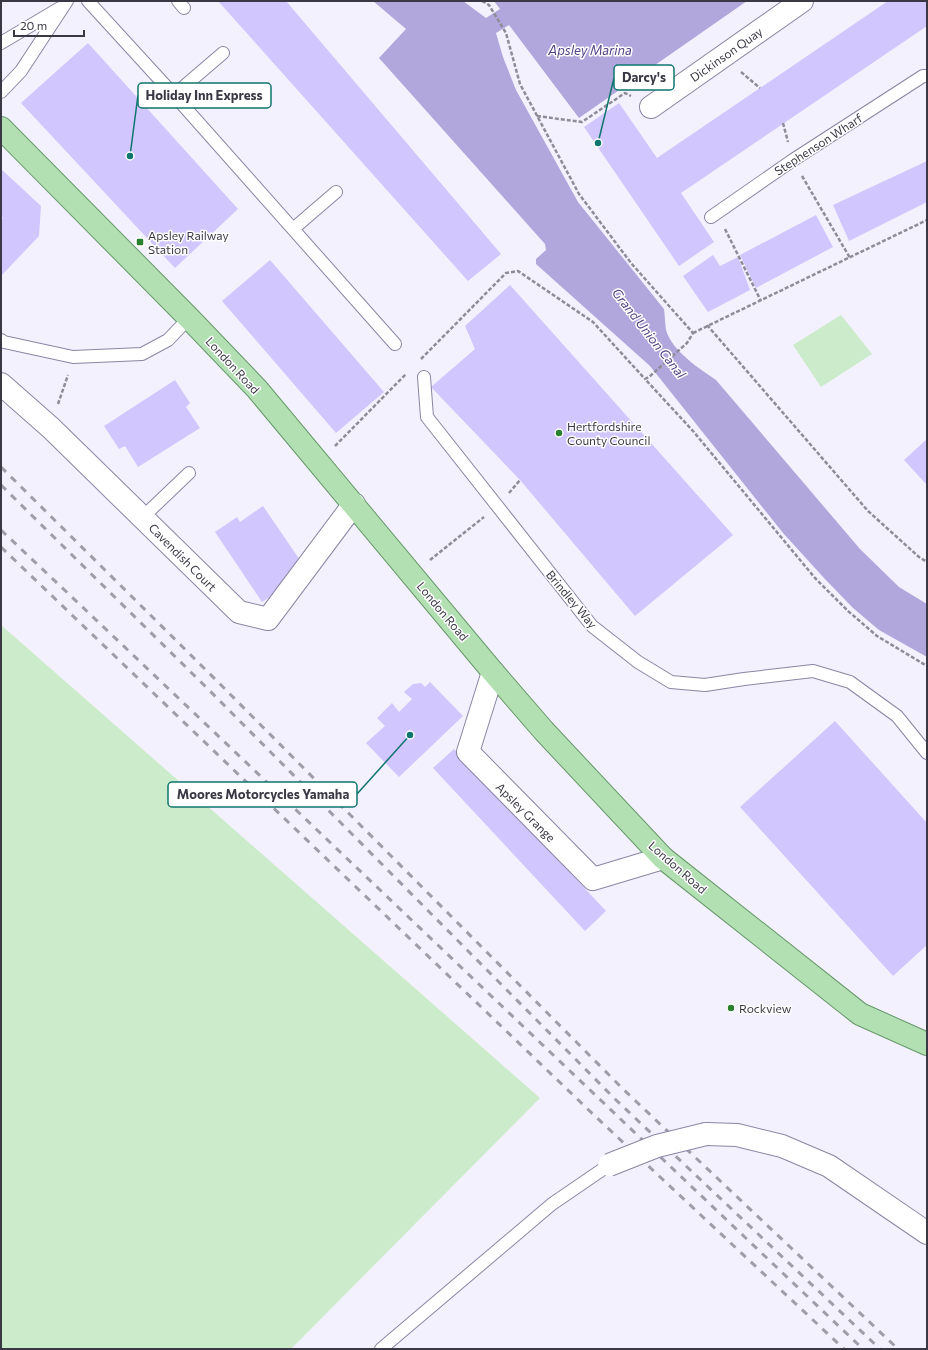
<svg xmlns="http://www.w3.org/2000/svg" width="928" height="1350" font-family="Commissioner,sans-serif">
	<style>
		.green { fill: #ccebcb }
		.water { fill: #b1a7dc }
		.building { fill: #d1c6fe }
		.lines { fill: none; stroke-linecap: round; stroke-linejoin: round }
		.service-casing { stroke: #8b85a3; stroke-width: 14 }
		.minor-casing { stroke: #8b85a3; stroke-width: 24 }
		.primary-casing { stroke: #67986a; stroke-width: 24 }
		.path { stroke: #8e8c99; stroke-width: 2.5; stroke-dasharray: 4 2; stroke-linecap: butt }
		.service { stroke: #fff; stroke-width: 12 }
		.minor { stroke: #fff; stroke-width: 22 }
		.primary { stroke: #b2e0b2; stroke-width: 22 }
		.rail { stroke: #9f9daa; stroke-width: 3; stroke-dasharray: 7 7; stroke-linecap: butt }
		.minor-bridge-casing { stroke: #8b85a3; stroke-width: 24; stroke-linecap: butt }
		.minor-bridge { stroke: #fff; stroke-width: 22 }
		.poi-dot { fill: #29802e; stroke: #fff; stroke-width: 1.5 }
		.labels { text-anchor: middle; dominant-baseline: central; stroke-width: 3; stroke-linejoin: round; paint-order: stroke }
		.street-label { font-size: 12px; fill: #3b3845; stroke: #fff }
		.poi-label { font-size: 12px; fill: #3b3845; stroke: #fff; text-anchor: start }
		.water-label { font-size: 13px; font-style: italic; fill: #534284; stroke: #fff }
		.leader { fill: none; stroke: #0f766e; stroke-width: 1.5 }
		.callout-dot { fill: #0f766e; stroke: #fff; stroke-width: 1.5 }
		.callout { fill: #fff; stroke: #0f766e; stroke-width: 1.5 }
		.callout-label { font-size: 13px; text-anchor: middle; font-weight: bold; fill: #3b3845 }
	</style>
	<rect width="100%" height="100%" fill="#f3f1fe"/>
	<path class="green" d="M841 315 872 354 821 387 793 345Z
		M1 625 540 1098 291 1349H1Z"/>
	<path class="water" d="M373 1H463L486 18 500 9 494 1H747L579 118 509 25 496 33 503 57 516 90 578 202 664 309C665 316 665 324 666 330 672 351 700 369 716 380L860 549 899 587 927 604V657L879 630 853 608 824 578 783 533 650 366 536 264V259L546 250 545 244 379 58 406 29Z"/>
	<path class="building" d="M218 1H286L501 254 468 281Z
		M888 1H927V26L681 193 714 242 679 266 584 127 619 103 657 158Z
		M88 43 238 209 175 268 21 103Z
		M927 161V202L849 241 833 205Z
		M1 169 41 206 39 236 1 276V220L3 218 1 215Z
		M816 215 833 247 756 288 740 255Z
		M713 255 720 266 738 257 750 290 708 312 683 276Z
		M270 260 384 392 336 433 222 301Z
		M510 285 733 535 635 616 520 480 431 387 475 349 465 326Z
		M175 380 190 403 186 407 200 428 138 467 125 446 119 449 104 426Z
		M927 439V485L904 460Z
		M263 506 304 566 282 582 285 587 262 602 215 532 237 517 240 522Z
		M430 682 463 716 399 777 366 743 385 726 377 718 392 703 399 712 412 699 404 692 413 684 421 683 425 687Z
		M835 721 927 823V945L893 976 740 807Z
		M454 749 606 911 585 931 433 768Z"/>
	<g class="lines">
		<g class="service-casing">
			<path id="service" d="M88 1 174 95 395 344
				M178 1 184 8
				M1 43 60 8
				M1 92 21 71 67 1
				M174 95 223 53
				M711 217 793 160 923 76H927
				M293 229 336 192
				M1 340 4 342 73 357 142 354 168 340 189 318
				M424 377 427 417 592 626 638 662 671 682 705 685 744 679 813 671 850 682 897 716 927 753
				M143 517 189 473
				M381 1349 552 1204 609 1165"/>
		</g>
		<g class="minor-casing">
			<path id="minor" d="M651 107 802 1
				M1 384 51 428 239 612 268 619 354 504
				M493 672 468 752 593 879 663 858
				M706 1134 737 1135 782 1146 829 1166 927 1233"/>
		</g>
		<g class="primary-casing">
			<path id="primary" d="M1 128 189 318 257 389 493 672 544 731 663 858 860 1014 927 1044"/>
		</g>
		<path class="path" d="M482 1 489 5 506 33 520 84 579 194 631 263 693 333 687 343 649 377 645 379 693 431 815 578 848 611 877 636 927 666
			M741 72 760 88
			M537 116 582 122 625 93 631 96
			M783 123 788 142
			M802 176 850 258
			M725 229 761 301
			M707 325 868 511 919 557 927 562
			M693 333 927 220
			M421 359 506 273 518 271 593 322 645 379
			M58 404 68 375
			M335 446 406 374
			M509 493 520 480
			M430 560 484 517"/>
		<use href="#service" class="service"/>
		<use href="#minor" class="minor"/>
		<use href="#primary" class="primary"/>
		<path class="rail" d="M1 467 217 681 624 1090 898 1349
			M1 485 209 690 615 1099 880 1349
			M1 530C289 802 575 1077 863 1349
			M1 547 596 1117 844 1349"/>
		<g class="minor-bridge-casing">
			<path id="minor-bridge" d="M609 1165 657 1146 706 1134"/>
		</g>
		<use href="#minor-bridge" class="minor-bridge"/>
	</g>
	<g class="poi-dot">
		<rect x="136" y="238" width="8" height="8" rx="2"/>
		<circle cx="559" cy="433" r="4"/>
		<circle cx="731" cy="1008" r="4"/>
	</g>
	<g class="labels">
		<g class="street-label">
			<text transform="translate(726 54) rotate(-35)">Dickinson Quay</text>
			<text transform="translate(818 144) rotate(-33)">Stephenson Wharf</text>
			<text transform="translate(233 365) rotate(47)">London Road</text>
			<text transform="translate(183 557) rotate(45)">Cavendish Court</text>
			<text transform="translate(572 599) rotate(50)">Brindley Way</text>
			<text transform="translate(443 611) rotate(50)">London Road</text>
			<text transform="translate(526 812) rotate(45)">Apsley Grange</text>
			<text transform="translate(678 867) rotate(41)">London Road</text>
		</g>
		<g class="poi-label">
			<text x="148" y="235">Apsley Railway<tspan x="148" dy="14">Station</tspan></text>
			<text x="567" y="426">Hertfordshire<tspan x="567" dy="14">County Council</tspan></text>
			<text x="739" y="1008">Rockview</text>
		</g>
		<g class="water-label">
			<text x="590" y="50">Apsley Marina</text>
			<text transform="translate(649 333) rotate(52)">Grand Union Canal</text>
		</g>
	</g>
	<path class="leader" d="M598 143L614 78M130 156L138 95M410 735L357 794"/>
	<g class="callout-dot">
		<circle cx="598" cy="143" r="4"/>
		<circle cx="130" cy="156" r="4"/>
		<circle cx="410" cy="735" r="4"/>
	</g>
	<g class="callout">
		<rect x="614" y="65" width="60" height="25" rx="4"/>
		<rect x="138" y="83" width="133" height="25" rx="4"/>
		<rect x="168" y="782" width="189" height="25" rx="4"/>
	</g>
	<g class="callout-label">
		<text x="644" y="82">Darcy's</text>
		<text x="204" y="100">Holiday Inn Express</text>
		<text x="263" y="799">Moores Motorcycles Yamaha</text>
	</g>
	<rect width="928" height="1350" fill="none" stroke="#3b3845" stroke-width="4"/>
	<path d="M14 30v6h70v-6" fill="none" stroke="#3b3845" stroke-width="2"/>
	<text x="20" y="30" font-size="12" fill="#3b3845" stroke="#ffffff" stroke-width="3" paint-order="stroke">20 m</text>
</svg>
